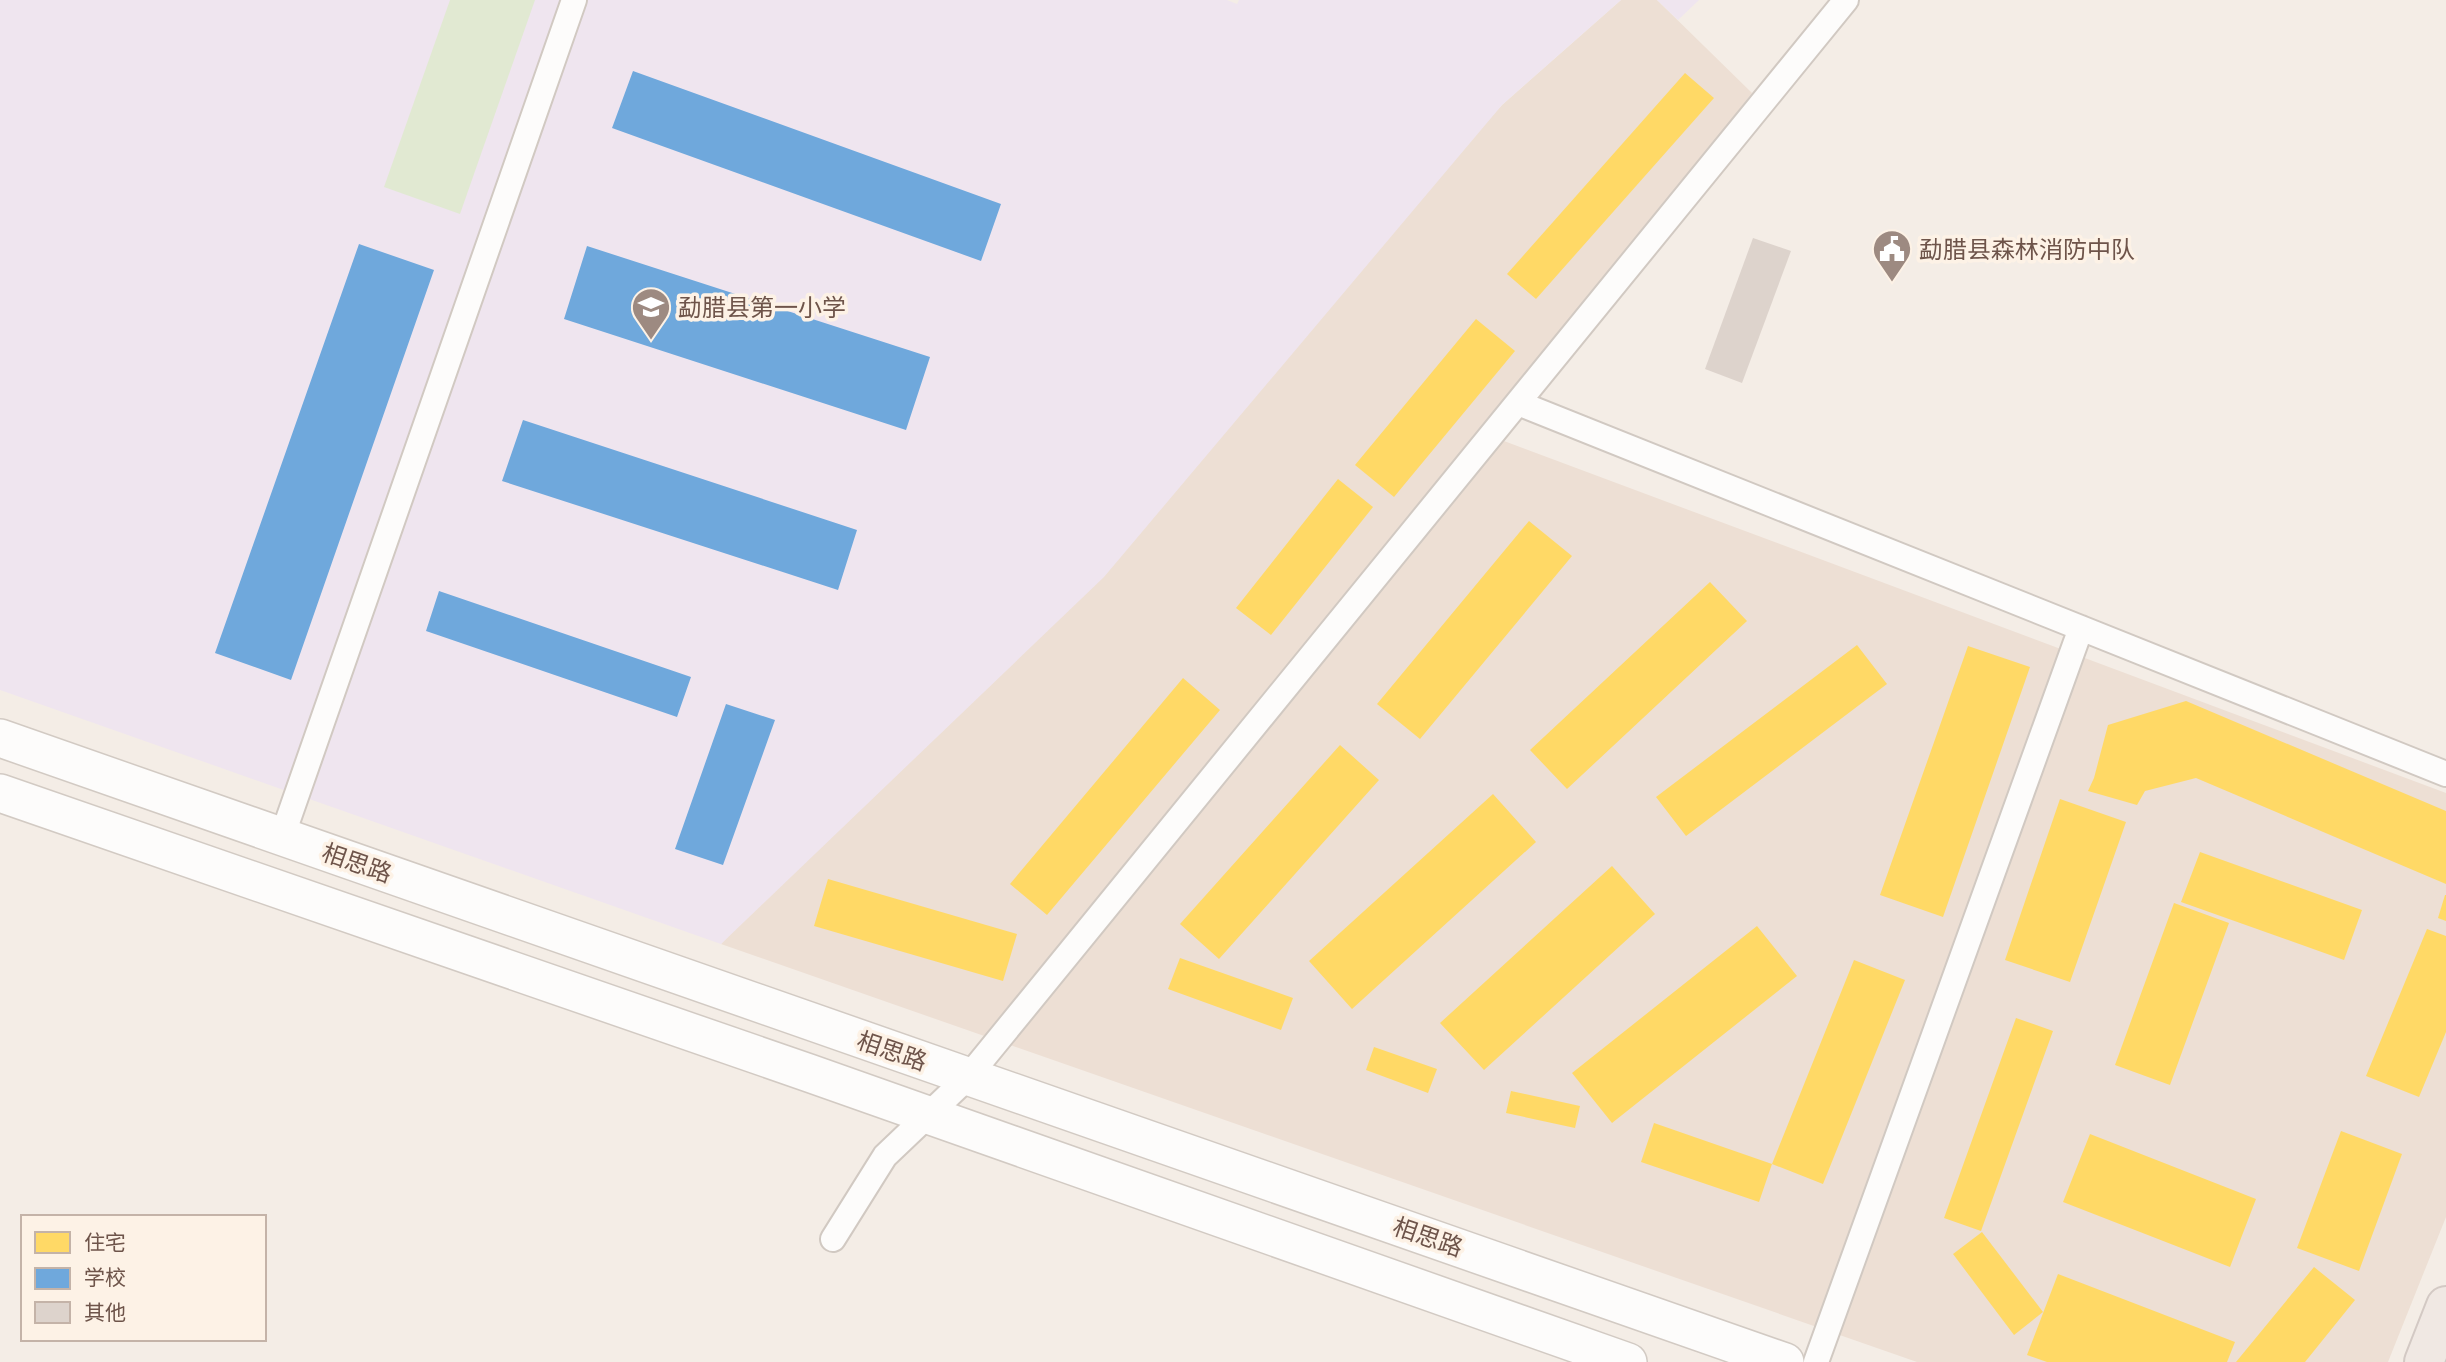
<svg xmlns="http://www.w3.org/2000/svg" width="2446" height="1362" font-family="Poppins,'Noto Sans SC',sans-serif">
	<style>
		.residential { fill: #eddfd4 }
		.education { fill: #efe5ef }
		.green { fill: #e1e9d2 }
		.homes { fill: #ffd966 }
		.schools { fill: #6fa8dc }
		.building { fill: #ddd3cc }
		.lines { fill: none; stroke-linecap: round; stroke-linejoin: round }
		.minor-casing { stroke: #d1c9c2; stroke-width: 28 }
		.secondary-casing { stroke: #d2cac3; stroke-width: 40 }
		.trunk-casing { stroke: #d3c9c4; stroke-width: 42 }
		.minor { stroke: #fdfcfb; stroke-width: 24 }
		.secondary { stroke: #fdfcfb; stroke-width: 37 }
		.trunk { stroke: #f0e8e3; stroke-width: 38 }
		.labels { text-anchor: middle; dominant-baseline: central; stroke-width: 7; stroke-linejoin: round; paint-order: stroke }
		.poi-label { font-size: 24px; fill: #6e544a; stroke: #fdf2e6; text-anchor: start }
		.street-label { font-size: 24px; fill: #6e544a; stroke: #fdf2e6 }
	</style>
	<rect width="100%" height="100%" fill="#f4ede6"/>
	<path class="residential" d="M1621 0H1657L1752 93 1488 435 2446 793V1217L2388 1362H1917L721 944 1502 105Z"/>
	<path class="education" d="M0 0H1227L1237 4 1239 0H1621L1502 105 1104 577 721 944 0 690Z
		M1657 0H1699L1678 20Z"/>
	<path class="green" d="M450 0H535L460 214 384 187Z"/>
	<path class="homes" d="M1685 73 1714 98 1536 299 1507 274Z
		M1476 319 1515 351 1394 497 1355 465Z
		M1338 479 1373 507 1271 635 1236 608Z
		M1529 521 1572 556 1420 739 1377 704Z
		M1710 582 1747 621 1567 789 1530 750Z
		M1857 645 1887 684 1686 836 1656 797Z
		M1968 646 2030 667 1943 917 1880 895Z
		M1183 678 1220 710 1047 915 1010 884Z
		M2186 701 2446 811V884L2196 778 2145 791 2137 805 2088 791 2094 778 2108 725Z
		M1340 745 1379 780 1219 959 1180 924Z
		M1493 794 1536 842 1352 1009 1309 961Z
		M2060 799 2126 822 2070 982 2005 960Z
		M2200 852 2362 910 2344 960 2181 902Z
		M1612 866 1655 914 1484 1070 1440 1023Z
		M828 879 1017 934 1003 981 814 926Z
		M2445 895H2446V921L2438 918Z
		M2174 903 2229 923 2170 1085 2115 1065Z
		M1757 926 1797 976 1612 1123 1572 1073Z
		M2427 929 2446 936V1032L2419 1097 2366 1076Z
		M1180 958 1293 998 1281 1030 1168 989Z
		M1854 960 1905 980 1823 1184 1772 1164Z
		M2016 1018 2053 1031 1981 1231 1944 1218Z
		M1374 1047 1437 1069 1428 1093 1366 1070Z
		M1511 1091 1580 1106 1575 1128 1506 1113Z
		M1654 1123 1772 1164 1759 1202 1641 1162Z
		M2341 1131 2402 1154 2359 1271 2297 1248Z
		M2090 1134 2256 1199 2230 1267 2063 1202Z
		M1982 1232 2043 1312 2014 1335 1953 1254Z
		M2314 1267 2355 1300 2305 1362H2236Z
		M2058 1274 2235 1342 2227 1362H2047L2027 1355Z"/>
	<path class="schools" d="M633 71 1001 204 981 261 612 128Z
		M359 244 434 270 291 680 215 653Z
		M587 246 930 357 906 430 564 319Z
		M523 420 857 530 838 590 502 481Z
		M439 591 691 677 677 717 426 631Z
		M726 704 775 720 723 865 675 849Z"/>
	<path class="building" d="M1753 238 1791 251 1742 383 1705 369Z"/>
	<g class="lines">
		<g class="minor-casing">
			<path id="minor" d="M1518 403 2446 774
				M282 837 574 0
				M833 1239 885 1156 968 1077 1846 0
				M1816 1362 2081 628"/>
		</g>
		<g class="secondary-casing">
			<path id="secondary" d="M0 738 1785 1362
				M0 793 809 1073 1628 1362"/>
		</g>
		<g class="trunk-casing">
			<path id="trunk" d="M2424 1362 2446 1306"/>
		</g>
		<use href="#minor" class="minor"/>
		<use href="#secondary" class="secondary"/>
		<use href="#trunk" class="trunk"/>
	</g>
	<defs>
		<g id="civic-pin" transform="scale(2.0125)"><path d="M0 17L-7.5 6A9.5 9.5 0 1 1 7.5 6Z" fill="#9d8a81" stroke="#fdf2e6"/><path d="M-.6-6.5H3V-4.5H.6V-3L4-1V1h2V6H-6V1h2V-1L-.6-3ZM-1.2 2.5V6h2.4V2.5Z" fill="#fff"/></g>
		<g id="school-pin" transform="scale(2.0125)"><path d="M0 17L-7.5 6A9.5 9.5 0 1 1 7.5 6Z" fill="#9d8a81" stroke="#fdf2e6"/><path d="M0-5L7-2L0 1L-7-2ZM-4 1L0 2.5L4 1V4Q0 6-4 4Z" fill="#fff"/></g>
	</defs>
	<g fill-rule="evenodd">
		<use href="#civic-pin" x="1892" y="249"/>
		<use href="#school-pin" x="651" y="307"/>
	</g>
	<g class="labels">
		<g class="poi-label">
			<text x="1919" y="249">勐腊县森林消防中队</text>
			<text x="678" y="307">勐腊县第一小学</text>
		</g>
		<g class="street-label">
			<text transform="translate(357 863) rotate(19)">相思路</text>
			<text transform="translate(892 1051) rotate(19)">相思路</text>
			<text transform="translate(1428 1237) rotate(19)">相思路</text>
		</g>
	</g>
	<rect x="21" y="1215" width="245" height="126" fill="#fdf2e6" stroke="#c4b3a8" stroke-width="2"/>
	<rect x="35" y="1232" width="35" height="21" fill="#ffd966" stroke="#c4b3a8" stroke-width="2"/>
	<text x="84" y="1250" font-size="21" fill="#6e544a">住宅</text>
	<rect x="35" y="1268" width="35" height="21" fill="#6fa8dc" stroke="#c4b3a8" stroke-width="2"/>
	<text x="84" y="1285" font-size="21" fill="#6e544a">学校</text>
	<rect x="35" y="1302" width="35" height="21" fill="#ddd3cc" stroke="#c4b3a8" stroke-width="2"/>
	<text x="84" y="1320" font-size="21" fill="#6e544a">其他</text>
</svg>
